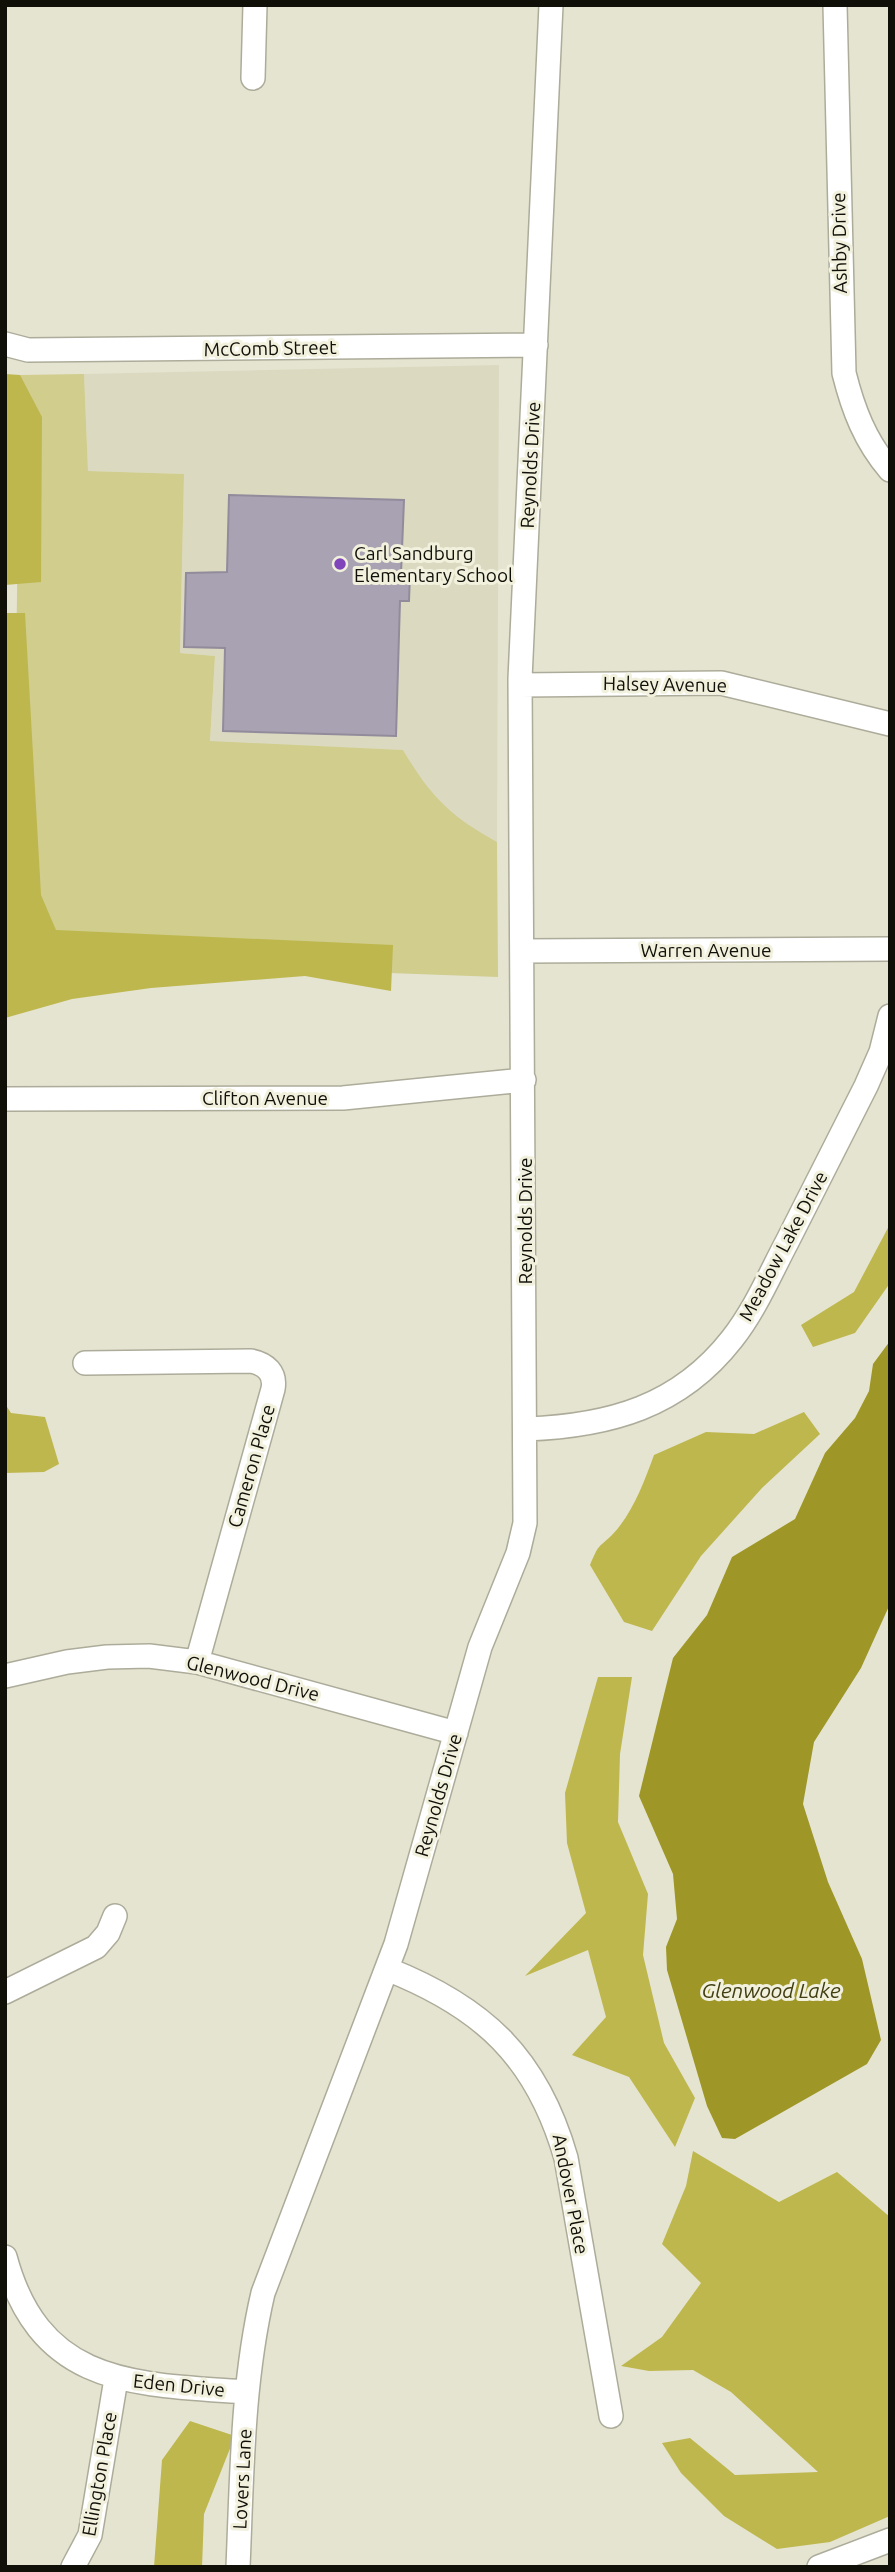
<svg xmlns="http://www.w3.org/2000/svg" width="895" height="2572" font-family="Ubuntu,sans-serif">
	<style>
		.built { fill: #dbdac0 }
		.green { fill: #d0cd8d }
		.forest { fill: #beb74d }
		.water { fill: #9e9626 }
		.building { fill: #a9a2b3; stroke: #928b9c; stroke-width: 2 }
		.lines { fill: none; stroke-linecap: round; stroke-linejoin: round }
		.street-casing { stroke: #adac9a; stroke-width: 26 }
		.street { stroke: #fff; stroke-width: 23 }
		.poi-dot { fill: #8045bb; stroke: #f2f1de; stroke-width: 2.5 }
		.labels { text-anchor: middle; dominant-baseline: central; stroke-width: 6; stroke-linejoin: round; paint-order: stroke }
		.street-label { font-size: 19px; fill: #101009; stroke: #f2f1de }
		.poi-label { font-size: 19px; fill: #101009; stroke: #f2f1de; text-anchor: start }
		.water-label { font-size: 21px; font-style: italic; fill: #413e12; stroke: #f2f1de }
	</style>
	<rect width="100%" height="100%" fill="#e5e4d1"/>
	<path class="built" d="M499 365 497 842 461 822 425 788 403 750 210 742 215 656 180 653 184 474 88 471 84 374Z"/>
	<path class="green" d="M84 374 88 471 184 474 180 653 215 656 210 741 403 750C431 797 450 816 497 842L498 977 12 959 20 375Z"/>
	<path class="forest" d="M5 374 20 375 42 417 41 582 5 585Z
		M5 613H25L41 895 56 930 393 945 391 991 305 976 151 988 72 999 5 1018Z
		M890 1224V1283L855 1333 813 1347 801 1325 854 1292Z
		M5 1404 11 1413 45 1417 59 1464 44 1472 5 1473Z
		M804 1412 820 1434 762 1488 701 1556 652 1631 624 1622 590 1565C599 1544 597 1549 612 1535 633 1513 644 1482 654 1455L706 1432 754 1434Z
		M598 1677H632L620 1754 618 1822 648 1894 643 1955 664 2043 695 2098 675 2147 629 2077 572 2055 606 2017 588 1950 525 1976 586 1913 567 1843 565 1793Z
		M693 2151 779 2202 837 2172 890 2217V2516L830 2542 777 2549 724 2516 681 2473 662 2443 690 2438 735 2475 818 2472 731 2392 693 2370 649 2371 621 2366 662 2337 701 2283 662 2244 686 2186Z
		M190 2421 235 2436 204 2514 202 2567H154L162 2460Z"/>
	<path class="water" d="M890 1341V1604L861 1668 814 1742 803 1804 828 1882 862 1959 881 2040 867 2064 735 2139 722 2138 707 2106 667 1970 666 1947 677 1919 673 1874 639 1796 673 1658 707 1615 732 1557 795 1519 825 1453 855 1418 869 1391 873 1364Z"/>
	<path class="building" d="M229 495 404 500 401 574H410L409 601H400L396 736 223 731 225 648 184 647 186 573 227 572Z"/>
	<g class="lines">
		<g class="street-casing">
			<path id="street" d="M835 5 844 373C853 409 865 441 890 470
				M253 78 255 5
				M5 344 28 350 536 345
				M520 685 721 683 890 724
				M522 951 890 949
				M5 1099 343 1098 524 1080
				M85 1363 251 1361C266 1364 276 1373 273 1389L197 1662
				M526 1429C609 1426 679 1407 732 1339 755 1310 770 1274 787 1242 813 1190 840 1138 866 1086L881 1052 890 1016
				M5 1676 67 1662 107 1657 149 1656 197 1662 456 1733
				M387 1969C483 2007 537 2057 566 2158L611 2416
				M5 1992 96 1947 108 1933 115 1916
				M5 2257C40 2387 135 2384 246 2392
				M73 2567 90 2535 116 2379
				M238 2567C242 2475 242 2383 263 2293L396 1944 480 1647 518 1553 525 1523 520 679 551 5
				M819 2567 890 2540"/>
		</g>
		<use href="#street" class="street"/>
	</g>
	<circle class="poi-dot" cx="340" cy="564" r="7"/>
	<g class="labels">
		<g class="street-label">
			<text transform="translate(839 243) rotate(-91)">Ashby Drive</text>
			<text transform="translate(270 348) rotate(-1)">McComb Street</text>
			<text transform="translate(530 465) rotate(-87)">Reynolds Drive</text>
			<text transform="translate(665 684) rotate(1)">Halsey Avenue</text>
			<text x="706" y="950">Warren Avenue</text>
			<text x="265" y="1098">Clifton Avenue</text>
			<text transform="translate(525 1221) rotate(-90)">Reynolds Drive</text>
			<text transform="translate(783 1246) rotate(-62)">Meadow Lake Drive</text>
			<text transform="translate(251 1466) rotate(-74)">Cameron Place</text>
			<text transform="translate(253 1678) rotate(14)">Glenwood Drive</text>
			<text transform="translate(438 1795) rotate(-74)">Reynolds Drive</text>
			<text transform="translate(571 2194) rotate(79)">Andover Place</text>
			<text transform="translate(179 2385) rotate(6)">Eden Drive</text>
			<text transform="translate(99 2474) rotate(-80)">Ellington Place</text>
			<text transform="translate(242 2479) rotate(-87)">Lovers Lane</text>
		</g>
		<g class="poi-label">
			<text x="354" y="553">Carl Sandburg<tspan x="354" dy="22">Elementary School</tspan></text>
		</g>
		<g class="water-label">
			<text x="771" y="1990">Glenwood Lake</text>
		</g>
	</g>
	<rect width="895" height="2572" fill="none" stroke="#101009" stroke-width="14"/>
</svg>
